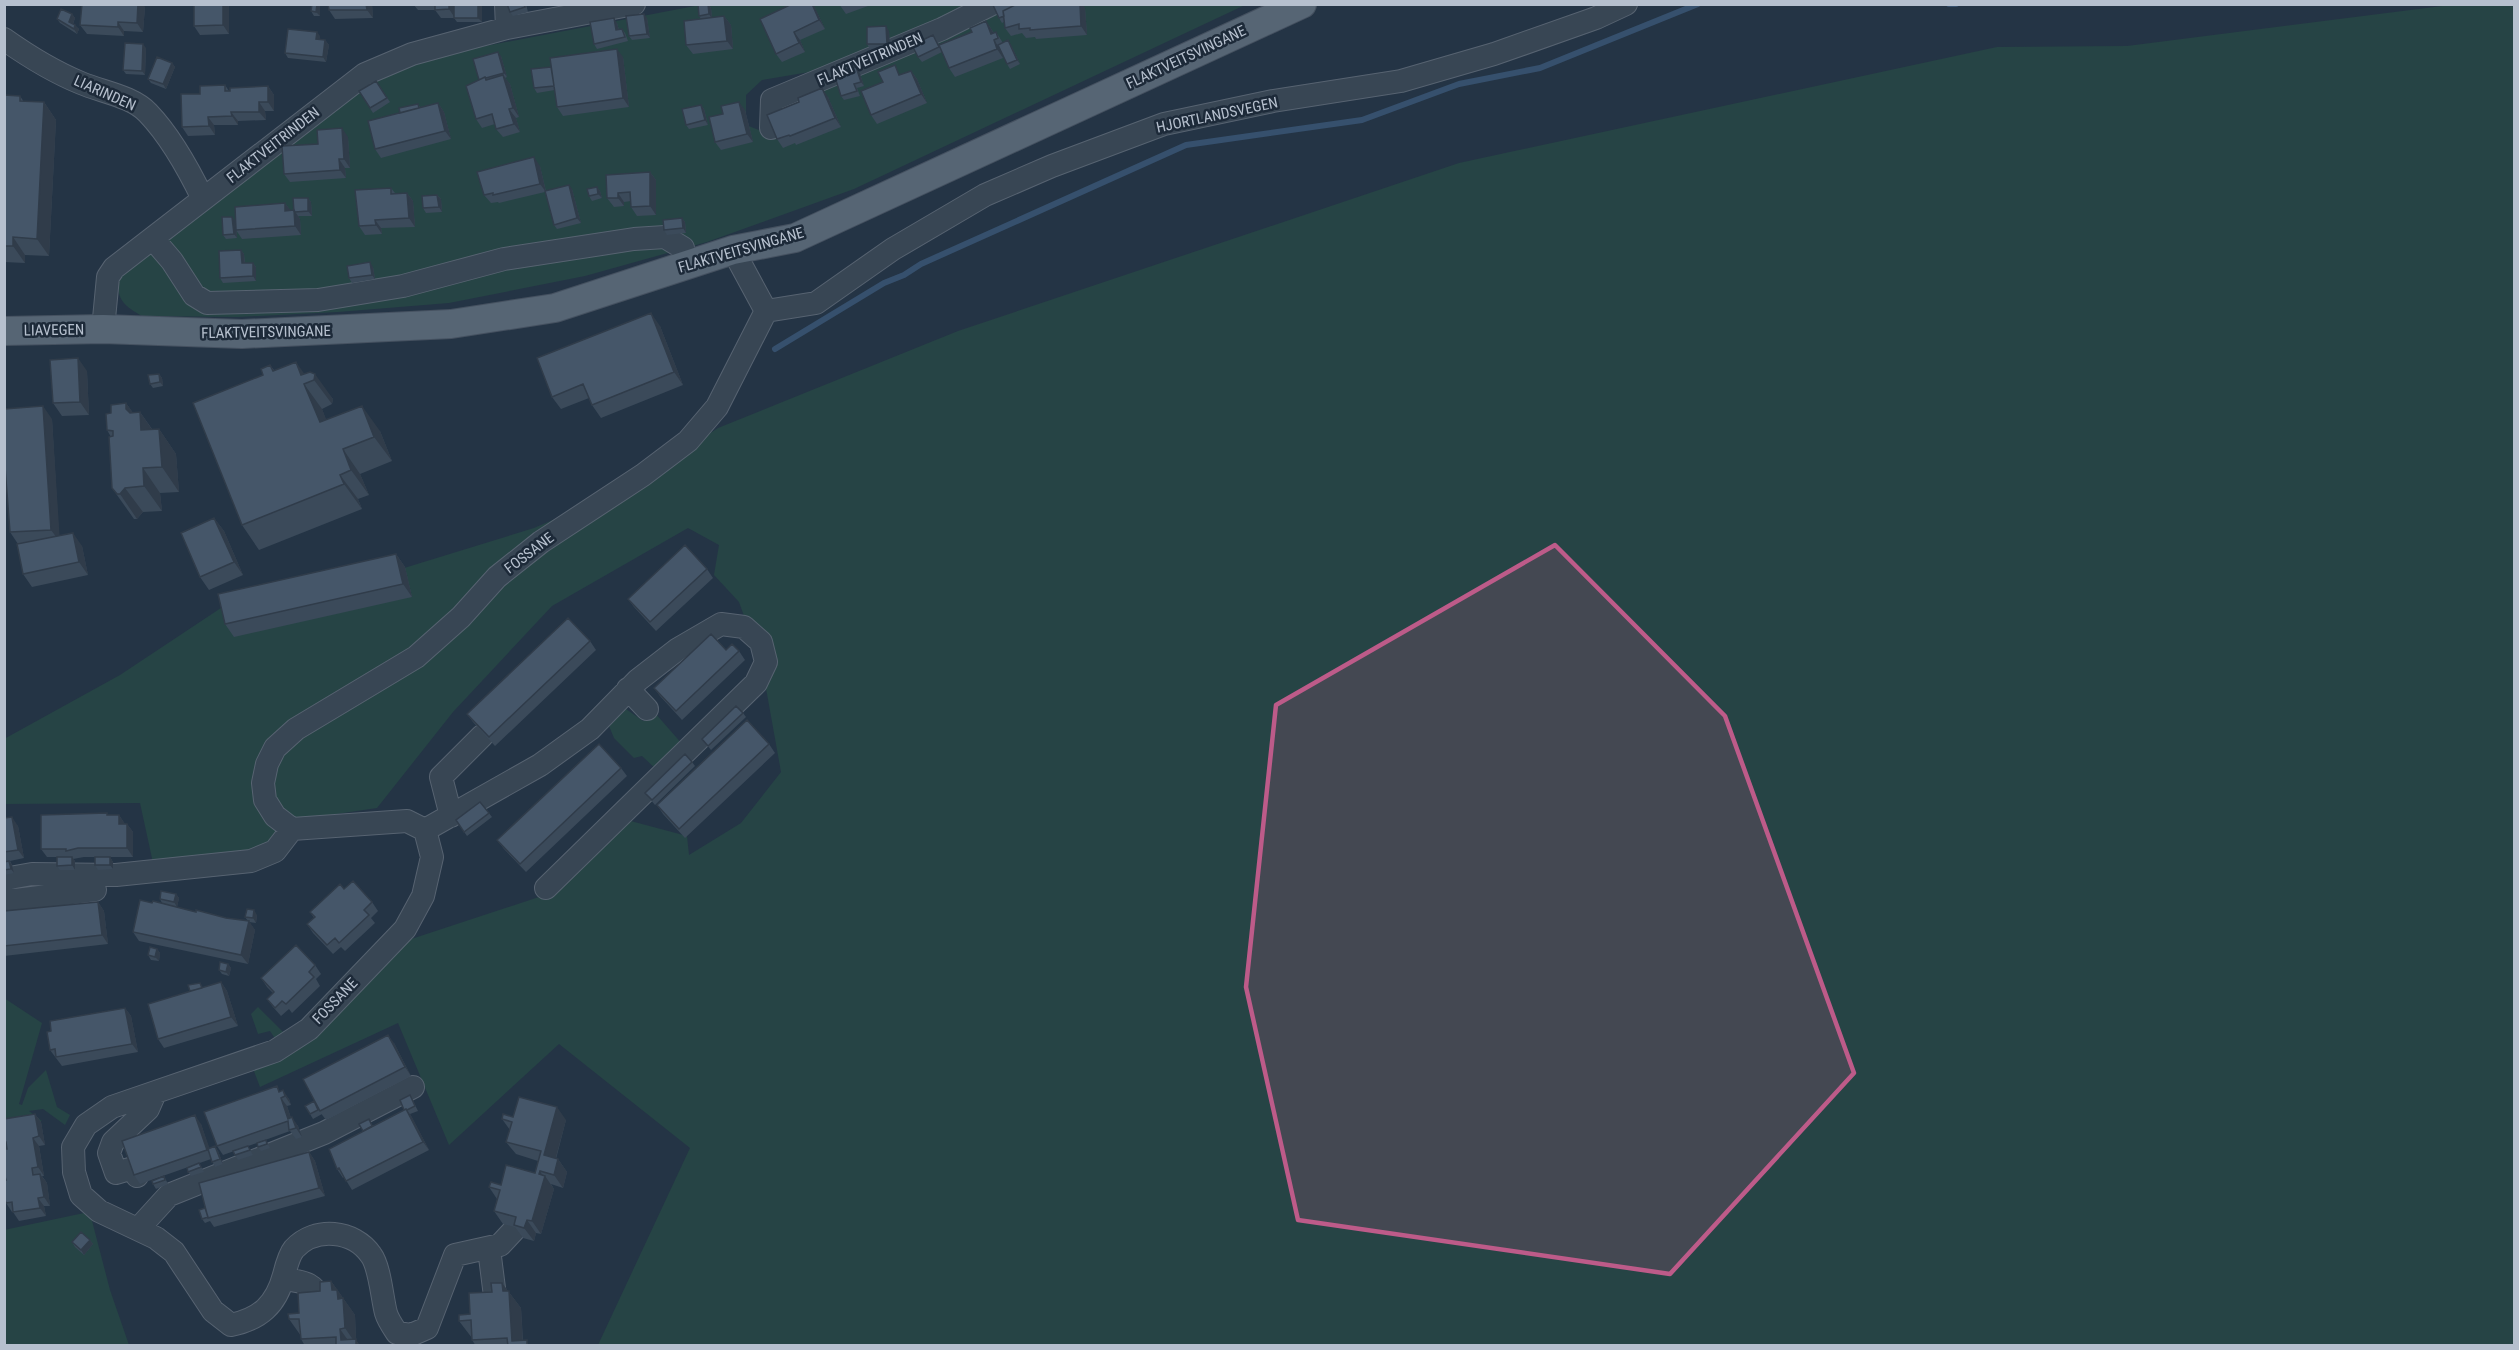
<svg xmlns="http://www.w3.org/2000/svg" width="2519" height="1350" font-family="'Roboto Condensed',sans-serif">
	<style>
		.green { fill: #264445 }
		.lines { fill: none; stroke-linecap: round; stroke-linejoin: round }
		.stream { stroke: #36506d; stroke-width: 6 }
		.minor-casing { stroke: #576371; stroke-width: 24 }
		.major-casing { stroke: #455160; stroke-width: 30 }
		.minor { stroke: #384654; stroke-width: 22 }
		.major { stroke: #566574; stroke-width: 28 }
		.wall { fill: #3b4a5a }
		.shaded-wall { fill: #303c4a }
		.building { fill: #455669; stroke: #303c4a; stroke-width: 1.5 }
		.marked { fill: #bd5b89; fill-opacity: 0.2; stroke: #bd5b89; stroke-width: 4.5; stroke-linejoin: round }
		.labels { text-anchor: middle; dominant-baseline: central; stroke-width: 5; stroke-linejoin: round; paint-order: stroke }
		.street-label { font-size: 15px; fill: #b6c0ce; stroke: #1d2a39 }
	</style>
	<rect width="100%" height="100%" fill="#243445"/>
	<path class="green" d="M700 5H979L839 67 762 80 746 95V125L772 135 821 86 1008 5H1245L854 189 707 242 585 276 449 303 338 312 238 317 142 316C120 304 115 296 120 272L365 86 393 71 475 48Z
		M2450 5H2514V1345H598L690 1148 559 1044 449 1145 398 1023 260 1087 252 1066 381 949 542 896 627 820 687 836 689 855 741 823 781 772 762 666 739 602 714 575 719 545 688 528 552 606 453 712 377 808 296 820 264 860 155 872 140 803 5 804 4 739 120 675 236 598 326 592 534 528 625 489 718 428 958 331 1459 163 1997 47 2127 46Z
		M626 709 643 721 655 713 683 745 657 770 642 756 634 758 614 738 609 726Z
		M4 998 42 1023 19 1104 22 1105 28 1088 46 1070 57 1107 70 1115 65 1125 43 1109 29 1111 42 1121 5 1128Z
		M258 1007 285 1034 276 1040 270 1031 258 1034 251 1014Z
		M84 1213 91 1217 110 1290 129 1345H5L4 1230Z"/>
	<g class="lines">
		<path class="stream" d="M1949 4H1956
			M775 349 884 283 904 275 921 264 1186 145 1362 120 1459 84 1540 68 1698 4"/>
		<g class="minor-casing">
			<path id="minor" d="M506 4 507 28
				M4 39C28 56 54 72 81 83 102 92 132 96 148 113 171 137 189 170 203 199
				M771 128 772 100 942 29 992 4
				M154 240 172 261 194 295 207 303 318 300 403 286 504 259 634 239 665 237 683 248
				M733 250 766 311
				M766 311 816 303 893 249 985 195 1052 166 1164 124 1273 101 1401 81 1494 54 1596 18 1626 4
				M103 329 108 277 114 268 365 74 412 54 507 28 634 4
				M628 689 647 709
				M451 816 441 777 482 736
				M425 830 540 765 590 729 638 680 678 649 721 624 744 627 761 642 766 662 756 683 546 888
				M4 879 32 874 116 875 251 861 275 851 292 829
				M4 899 16 900 95 890
				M137 1176 133 1168 116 1173 109 1153 113 1142 148 1109 155 1093
				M138 1229 169 1195 324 1133 413 1087
				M514 1230 500 1245 455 1255 427 1328 411 1335 397 1333C393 1327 388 1320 386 1313 382 1298 380 1267 371 1255 354 1230 315 1226 294 1249 289 1255 286 1267 284 1275 276 1305 260 1319 231 1325L213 1311 174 1252 156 1238 99 1211 81 1195 74 1172 73 1147 86 1125 112 1107 275 1051 309 1029 405 929 423 896 432 857 425 830 407 821 292 829 275 816 265 800 263 783 267 764 275 748 296 729 416 657 461 617 497 577 541 542 643 475 688 441 717 407 766 311
				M489 1249 496 1304
				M283 1279C305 1282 313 1282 324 1303"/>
		</g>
		<g class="major-casing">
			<path id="major" d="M4 331 103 329 242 334 451 324 555 308 733 250 795 238 1302 4"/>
		</g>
		<use href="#minor" class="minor"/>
		<use href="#major" class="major"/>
	</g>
	<path class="wall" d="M194 4H227L229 7V34L200 35 194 26Z
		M312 4H319L320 7V16H314L311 11Z
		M328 4H372L373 18 335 19 329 10Z
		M413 4H480L482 6V22H457L454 18H441L435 10H418Z
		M526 4 528 12 513 16 510 12Z
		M708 4 711 8 712 18 724 16 731 25 733 49 693 54 686 45 701 19 699 16Z
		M839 4H867L868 6 846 14Z
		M993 5 1085 8 1087 35 1036 39 1035 37 1026 38 1022 33 1011 36 1005 28 1004 22 1002 23 999 18Z
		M814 6 825 29 800 40 805 52 782 62 776 54Z
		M145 7 143 32 124 31V36L87 34 80 25Z
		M72 14 75 18 73 24 79 29 77 34 60 23 57 19Z
		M647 18 650 38 632 40 629 36Z
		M986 21 994 33 996 32 1003 43 1008 40 1011 45 1020 64 1010 69 1007 64 1000 49 1003 58 955 77 949 68 942 52 922 62 918 57 936 39 940 46 972 32Z
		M617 23 619 30 622 29 625 33 628 41 597 49 594 44Z
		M889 31 890 48 870 49 867 44Z
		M320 36 319 40H325L329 45 326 62 288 58 285 53Z
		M146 48 145 75 126 74 123 70Z
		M501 56 507 77 505 78 510 84 519 117 516 118 520 132 503 137 496 129 495 124 482 128 476 119 479 80Z
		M623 57 629 107 563 116 557 107 555 90 537 93 534 88Z
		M172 63 175 67 166 89 151 83 148 79Z
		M856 67 859 71 864 86 857 88 860 96 844 100 841 96Z
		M911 71 917 79 927 103 877 124 871 115 902 74Z
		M376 81 390 102 373 113 359 91Z
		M225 85 229 91 268 86 274 95V111H265L266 120 238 121V125H214L215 135 188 136 182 127 200 94Z
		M4 95 20 96 24 102H44L56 120 49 256 25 255V263L4 262Z
		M828 97 841 127 796 145 795 143 783 148 777 139Z
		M438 103 444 112 451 139 381 158 375 149 400 113 418 104 420 107Z
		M701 105 704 109 708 125 689 129 686 125Z
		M745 110 753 142 721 150 715 142Z
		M348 137 350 168H345L346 178 290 182 284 174 318 144Z
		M540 166 546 191 572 189 581 223 557 229 554 225 545 192 499 203 498 202 491 203 484 195Z
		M650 172 656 180V215L637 216 631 207V201L624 202V206L614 207 607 198Z
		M597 187 600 191 602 198 592 201 589 196Z
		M391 188 395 193H407L413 201 415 227 381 228 382 234 365 235 359 226Z
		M437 195 441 199 442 212 426 213 423 208Z
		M308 198 311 202 312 216H298L300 219 301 235 242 239 236 230 285 203 290 210H294Z
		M682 218 685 222 686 233 667 235 664 230Z
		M236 221 237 238 226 239 223 235Z
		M241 250 244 254 245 263H253L256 267V281L223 283 220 278Z
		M373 267 375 279 352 283 349 278Z
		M660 326 683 385 601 418 592 405 589 398 561 409 552 397Z
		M270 365 274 370 304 374 310 372 333 399 332 404 322 409 326 420 380 431 392 461 360 474 369 495 358 499 362 509 259 550 242 525 263 375Z
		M87 371 89 415 62 416 53 403Z
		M159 374 162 378 163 386 153 388 150 384Z
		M126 403 133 413 140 412 152 429H159L176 454 179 492 160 493 162 511 143 512 137 519H134L112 488 111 437 107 430 111 413Z
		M52 419 59 536 82 546 88 575 32 587 23 574 18 544 10 532Z
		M214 518 224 531 243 575 209 590 200 577Z
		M396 554 405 567 412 597 234 637 225 624Z
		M707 569 713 578 656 631 634 607 628 599Z
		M590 641 596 650 495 746 473 722 467 714Z
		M726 650 739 651 745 660 682 720 660 696 654 688Z
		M743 713 746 717 711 750 702 739Z
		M769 744 775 753 685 838 663 814 657 805Z
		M692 762 695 766 655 805 645 793Z
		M621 768 627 776 526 872 504 849 497 840Z
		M480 802 492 817 467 836 456 820Z
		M109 815H119L125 824H127L133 832V857H84L73 859 75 861V870H60L57 866V857H47L41 849Z
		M4 818 18 826 24 858 10 861 12 865 14 873 4 875Z
		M110 857 113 862V869L98 870 95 865Z
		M344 889 372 902 378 911 371 918 375 923 345 951 341 947 333 954 313 933 307 924 314 918 310 912Z
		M176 894 179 898 177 907 196 912 226 918 248 921 245 917 257 915 256 923 249 922 255 930 248 964 139 941 133 932 152 903H162L160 899Z
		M98 902 104 911 108 944 4 956V911Z
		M157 949 160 953 159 961 151 960 148 955Z
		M228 964 231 968 229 976 222 974 219 970Z
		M315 965 321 974 316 979 320 986 292 1013 289 1009 281 1016 273 1007 267 999 273 993 267 987 261 978Z
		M221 982 227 991 238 1026 164 1048 158 1039 190 991Z
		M125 1008 131 1016 138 1052 62 1066 50 1050 51 1031Z
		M394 1043 411 1076 326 1120 320 1112 322 1114 313 1119 310 1114 314 1101Z
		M280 1091 289 1099 291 1105 287 1106 291 1118 298 1126 302 1137 296 1139 290 1131 223 1155 217 1146Z
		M410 1095 418 1111 410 1114 429 1150 352 1190 344 1177 343 1178 337 1169 363 1131 404 1110Z
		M35 1114 41 1122 45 1145 39 1146 44 1176H42L47 1183 50 1206H44L46 1216 19 1221 13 1212H12L6 1203 4 1196V1119Z
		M513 1117 566 1120 556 1159H558L567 1172 563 1188 551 1184 554 1189 541 1234 536 1233 534 1241 523 1238 515 1227 503 1224 494 1211 497 1199 489 1187 501 1185 535 1173 538 1161 516 1154 506 1142 510 1130 502 1119Z
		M201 1124 209 1148 215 1146 218 1151 223 1164 215 1167 211 1159 140 1184 134 1175Z
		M266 1140 270 1148 261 1151 258 1147Z
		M248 1146 253 1155 238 1160 235 1155Z
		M309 1152 315 1161 325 1196 214 1227 210 1221 205 1223 202 1219 205 1208Z
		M199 1163 204 1172 191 1176 188 1172Z
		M164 1176 168 1184 156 1189 153 1184Z
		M90 1240 93 1244 84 1255 75 1247 72 1242Z
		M331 1281 355 1315 356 1340 360 1346H305L301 1339V1336L289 1319 299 1313 320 1291Z
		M502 1283 521 1308 523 1340 531 1346H476L472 1340V1338L459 1321 470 1314 492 1292Z"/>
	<path class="shaded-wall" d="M138 4H143L145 7 143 32 137 23Z
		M223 4H227L229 7V34L223 25Z
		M317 4H319L320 7V16L316 12Z
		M366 4H372L373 18 367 10Z
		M449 4H455V18L449 9Z
		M478 4H480L482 6V22L478 18Z
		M708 4 711 8 712 19 709 14Z
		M812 4H813L814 6 825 29 819 20Z
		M1080 4H1083L1085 8 1087 35 1081 26Z
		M72 14 75 18 72 26 69 22Z
		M644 14 647 18 650 38 647 34Z
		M724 16 731 25 733 49 727 41Z
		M614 18 617 23 620 34 616 30Z
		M986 21 992 30 996 39 991 34Z
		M118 22 124 31V36L118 27Z
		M75 25 79 29 77 34 74 29Z
		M886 26 889 31 890 48 887 44Z
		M317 32 320 36 319 43 316 39Z
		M794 32 800 40 805 52 799 43Z
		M325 40 329 45 326 62 323 57Z
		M994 40 1000 49 1003 58 997 49Z
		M1008 40 1011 45 1020 64 1017 60Z
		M143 44 146 48 145 75 142 71Z
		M617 49 623 57 629 107 623 98Z
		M498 52 501 56 507 77 504 73Z
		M172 63 175 67 166 89 163 84Z
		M856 67 859 71 864 86 861 82Z
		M911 71 917 79 927 103 921 94Z
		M503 75 510 84 519 117 513 108Z
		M268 86 274 95V111L268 102Z
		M822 88 828 97 841 127 835 118Z
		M44 102 56 120 49 256 37 239Z
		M259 102 265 111 266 120 259 112Z
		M739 102 745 110 753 142 747 134Z
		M438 103 444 112 451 139 445 131Z
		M701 105 704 109 708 125 705 120Z
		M509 109 516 118 520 132 514 124Z
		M231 112 238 121V125L232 116Z
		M208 117 214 125 215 135 209 126Z
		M342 128 348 137 350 168 344 159Z
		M534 157 540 166 546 192 540 184Z
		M339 159 345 168 346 178 340 170Z
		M650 172 656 180V215L650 206Z
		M569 185 572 189 581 223 577 218Z
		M597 187 600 191 602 198 598 194Z
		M407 193 413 201 415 227 409 218Z
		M618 193 624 202V206L618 198Z
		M437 195 441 199 442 212 439 207Z
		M308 198 311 202 312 216 308 211Z
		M285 203 291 211H285Z
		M294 210 300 219 301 235 295 226Z
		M232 217 236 221 237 238 234 234Z
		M682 218 685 222 686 233 683 228Z
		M375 220 381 228 382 234 376 225Z
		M13 237 25 255V263L13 246Z
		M241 250 244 254 245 267 242 263Z
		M370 262 373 267 375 279 372 275Z
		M253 263 256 267V281L253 276Z
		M651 313 660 326 683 385 674 372Z
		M78 358 87 371 89 415 80 402Z
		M296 362 310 382 301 375Z
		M159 374 162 378 163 386 160 382Z
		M315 374 333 399 332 404 314 380Z
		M304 384 322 409 337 447 320 422Z
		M126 403 141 424 140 412 157 437 159 455 126 409Z
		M43 406 52 419 60 542 51 530Z
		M362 406 380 431 392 461 374 437Z
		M159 429 176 454 179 492 162 467Z
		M343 449 360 474 369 495 351 470Z
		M143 468 160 493 162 511 144 486Z
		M340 475 358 499 362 509 344 484Z
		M125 488 143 512 137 519 120 494Z
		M214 518 224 531 243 575 234 562Z
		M73 533 82 546 88 575 79 562Z
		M396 554 405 567 412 597 403 584Z
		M119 815 125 824H119Z
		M12 817 18 826 24 858 18 850Z
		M127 824 133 832V857L127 848Z
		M72 857 75 861V870L72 865Z
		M110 857 113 862V869L110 865Z
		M9 861 12 865 14 873 11 869Z
		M176 894 179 898 177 907 174 902Z
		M98 902 104 911 108 944 102 935Z
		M254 910 257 915 256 923 253 918Z
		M249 921 255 930 248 964 241 955Z
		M157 949 160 953 159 961 155 957Z
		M228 964 231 968 229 976 226 972Z
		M221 982 227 991 238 1026 231 1017Z
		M125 1008 131 1016 138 1052 132 1044Z
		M388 1035 394 1043 411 1076 405 1067Z
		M283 1090 289 1099 291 1105 285 1096Z
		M281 1098 287 1106 294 1127 288 1119Z
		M557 1107 566 1120 553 1168 544 1155Z
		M406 1109 412 1117 429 1150 423 1142Z
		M35 1114 41 1122 45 1145 39 1136Z
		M195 1115 201 1124 213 1158 207 1150Z
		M292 1117 298 1126 302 1137 296 1128Z
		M33 1138 39 1146 44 1176 38 1167Z
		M215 1146 218 1151 223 1164 220 1159Z
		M309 1152 315 1161 325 1196 319 1188Z
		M558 1159 567 1172 563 1188 554 1175Z
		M540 1171 544 1178 545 1176 554 1189 541 1234 532 1221Z
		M40 1174 47 1183 50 1206 44 1197Z
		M38 1198 44 1206 46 1216 40 1208Z
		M527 1220 536 1233 534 1241 524 1228Z
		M90 1240 93 1244 84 1255 81 1250Z
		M331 1281 355 1315 356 1340 360 1346H356V1344L345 1328 332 1290Z
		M502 1283 521 1308 523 1346 512 1341 503 1291Z
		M340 1329 352 1346 341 1340Z"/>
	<path class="building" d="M82 4H138L137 23 118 22V27L80 25Z
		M194 4H223V25L194 26Z
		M312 4H317L316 12 311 11Z
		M328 4H366L367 10H329Z
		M435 4H449V9L435 10Z
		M454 4H478V18H454Z
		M507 4H524L525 7 510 12Z
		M708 4 709 14 699 16 698 5Z
		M792 4H812L819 20 794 32 799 43 776 54 760 19Z
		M1017 4H1080L1081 26 1030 30V28L1019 29V24L1005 28 1003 11Z
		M1017 4 1003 11 1004 16 999 18 993 5Z
		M61 9 72 14 69 22 75 25 74 29 57 19Z
		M644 14 647 34 629 36 626 16Z
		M724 16 727 41 686 45 684 21Z
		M614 18 616 30 622 29 625 37 594 44 590 22Z
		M986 21 991 34 996 32 998 38 994 40 997 49 949 68 939 45 972 32 970 28Z
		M886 26 887 44H867V27Z
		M288 29 317 32 316 39 325 40 323 57 285 53Z
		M933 35 939 47 918 57 912 45Z
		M1008 40 1017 60 1007 64 998 45Z
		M125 43 143 44 142 71 123 70Z
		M617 49 623 98 557 107 550 58Z
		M498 52 504 73 486 78 485 77 479 80 473 59Z
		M157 57 172 63 163 84 148 79Z
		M895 65 899 75 911 71 921 94 871 115 861 91 883 82 878 72Z
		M551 67 554 86 534 88 531 69Z
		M856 67 861 82 854 84 857 91 841 96 834 74Z
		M503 75 513 108 509 109 514 124 496 129 492 114 476 119 466 86 485 77 486 80Z
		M376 81 387 98 370 108 359 91Z
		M225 85V91H230V88L268 86V102H259V112H231L232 116 208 117 209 126 182 127 181 94H200V86Z
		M822 88 835 118 790 136 789 135 777 139 767 115 799 102 798 98Z
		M4 95 20 96V101L44 102 37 239 13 237V246H4Z
		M739 102 747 134 715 142 709 117 723 114 721 106Z
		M438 103 445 131 375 149 368 121Z
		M418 104 419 108 400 113 399 108Z
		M701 105 705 120 686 125 682 109Z
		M342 128 344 159H339L340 170 284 174 282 146 318 144 317 130Z
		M534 157 540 184 493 195V193L484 195 477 172Z
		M650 172V206L631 207 630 192 618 193V198H607L606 175Z
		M569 185 577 218 554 225 545 191Z
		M597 187 598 194 589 196 587 189Z
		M391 188V194L407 193 409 218 375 220 376 225 359 226 355 190Z
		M437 195 439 207 423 208 422 196Z
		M293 198H308V211L295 212 294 210V212Z
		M285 203V211L294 210 295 226 236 230 235 207Z
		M222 217H232L234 234 223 235Z
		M682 218 683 228 664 230 663 220Z
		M241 250 242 263H253V276L220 278 219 251Z
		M370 262 372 275 349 278 347 266Z
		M651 313 674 372 592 405 583 384 552 397 537 358Z
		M78 358 80 402 53 403 50 360Z
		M296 362 301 375 310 372 315 374 314 380 304 384 320 422 362 406 374 437 343 449 351 470 340 475 344 484 242 525 193 403 263 375 261 369 270 365 273 371Z
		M159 374 160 382 150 384 148 375Z
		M126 403V409L130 413 140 412 141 430 159 429 162 467 143 468 144 486 125 488 120 494H117L112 488 109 437 113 436V431L107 430 106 414 111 413V405Z
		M43 406 51 530 10 532 4 454V409Z
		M214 518 234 562 200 577 181 533Z
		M73 533 79 562 23 574 17 544Z
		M685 545 707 569 650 622 628 599Z
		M396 554 403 584 225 624 218 594Z
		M568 618 590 641 489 737 467 714Z
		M711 634 726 650 732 644 739 651 676 711 654 688Z
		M736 706 743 713 708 746 702 739Z
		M747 720 769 744 679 829 657 805Z
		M599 744 621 768 520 864 497 840Z
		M685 754 692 762 652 800 645 793Z
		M480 802 489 813 464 832 456 820Z
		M107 813V815H119V824H127V848H78L66 851V849H41V815Z
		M12 817 18 850 4 852V818Z
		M57 857H72V865L57 866Z
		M95 857H110V865H95Z
		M9 861 11 869 4 870V862Z
		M353 881 372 902 364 910 369 915 339 943 335 938 327 945 307 924 315 917 310 912 340 884 344 889Z
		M161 891 176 894 174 902 160 899Z
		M140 900 152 903 153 901 196 912V910L226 918 249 921 241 955 133 932Z
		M98 902 102 935 4 946V911Z
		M247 909 254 910 253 918 245 917Z
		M296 945 315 965 309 972 314 977 286 1004 282 1001 275 1008 267 999 274 992 261 978Z
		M150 947 157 949 155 957 148 955Z
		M220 962 228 964 226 972 219 970Z
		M221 982 231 1017 158 1039 148 1004Z
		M200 983 202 988 190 991 188 985Z
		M125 1008 132 1044 56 1057 55 1049 50 1050 47 1032 51 1031 50 1021Z
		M388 1035 405 1067 320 1111 303 1079Z
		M277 1086 279 1092 283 1090 285 1096 281 1098 288 1119 292 1117 296 1128 289 1130 288 1121 217 1146 204 1112Z
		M410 1095 415 1106 407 1110 406 1109 404 1110 400 1100Z
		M519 1097 557 1107 544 1155 558 1159 554 1175 540 1171 539 1174 545 1176 532 1221 527 1220 524 1228 514 1225 516 1217 494 1211 500 1190 489 1187 491 1182 501 1185 506 1165 535 1173 541 1151 506 1142 512 1122 502 1119 503 1114 513 1117Z
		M314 1101 318 1110 310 1114 305 1106Z
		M406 1109 423 1142 346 1181 339 1168 337 1169 329 1149Z
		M35 1114 39 1136 33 1138 38 1167 32 1168 33 1175 40 1174 44 1197 38 1198 40 1208 13 1212 12 1202 6 1203 4 1196V1180H6L4 1173V1149H7L6 1142H4V1119Z
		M195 1115 207 1150 134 1175 122 1141Z
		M369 1119 372 1126 363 1131 359 1124Z
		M266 1140 267 1144 258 1147 257 1143Z
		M215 1146 220 1159 212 1162 208 1149Z
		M248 1146 250 1150 235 1155 233 1151Z
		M309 1152 319 1188 208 1218 199 1183Z
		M199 1163 201 1167 188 1172 187 1168Z
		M164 1176 165 1180 153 1184 152 1181Z
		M205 1208 208 1217 202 1219 199 1210Z
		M81 1232 90 1240 81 1250 72 1242Z
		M331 1281 332 1290H337L338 1299 343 1298 345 1328 340 1329 341 1340 356 1339V1346H336V1337L301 1339 299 1319H289L288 1314 299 1313 298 1293 320 1291V1282Z
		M491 1283H502L503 1291H509L512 1341 527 1340V1346H508L507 1338 472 1340 471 1320 459 1321V1315L470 1314 469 1293 492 1292Z"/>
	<path class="marked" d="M1555 545 1725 716 1854 1073 1670 1274 1298 1220 1246 987 1276 705Z"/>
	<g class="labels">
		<g class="street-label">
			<text transform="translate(1186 57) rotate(-25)">FLAKTVEITSVINGANE</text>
			<text transform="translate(870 59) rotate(-23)">FLAKTVEITRINDEN</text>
			<text transform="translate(105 93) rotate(24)">LIARINDEN</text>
			<text transform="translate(1217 115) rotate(-12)">HJORTLANDSVEGEN</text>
			<text transform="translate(273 145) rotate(-38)">FLAKTVEITRINDEN</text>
			<text transform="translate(741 250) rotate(-16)">FLAKTVEITSVINGANE</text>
			<text transform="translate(54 330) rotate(-1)">LIAVEGEN</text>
			<text transform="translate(266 332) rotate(-1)">FLAKTVEITSVINGANE</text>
			<text transform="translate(529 553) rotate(-37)">FOSSANE</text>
			<text transform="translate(335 1001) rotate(-46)">FOSSANE</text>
		</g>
	</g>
	<rect width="2519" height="1350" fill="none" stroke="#b6c0ce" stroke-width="12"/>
</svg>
